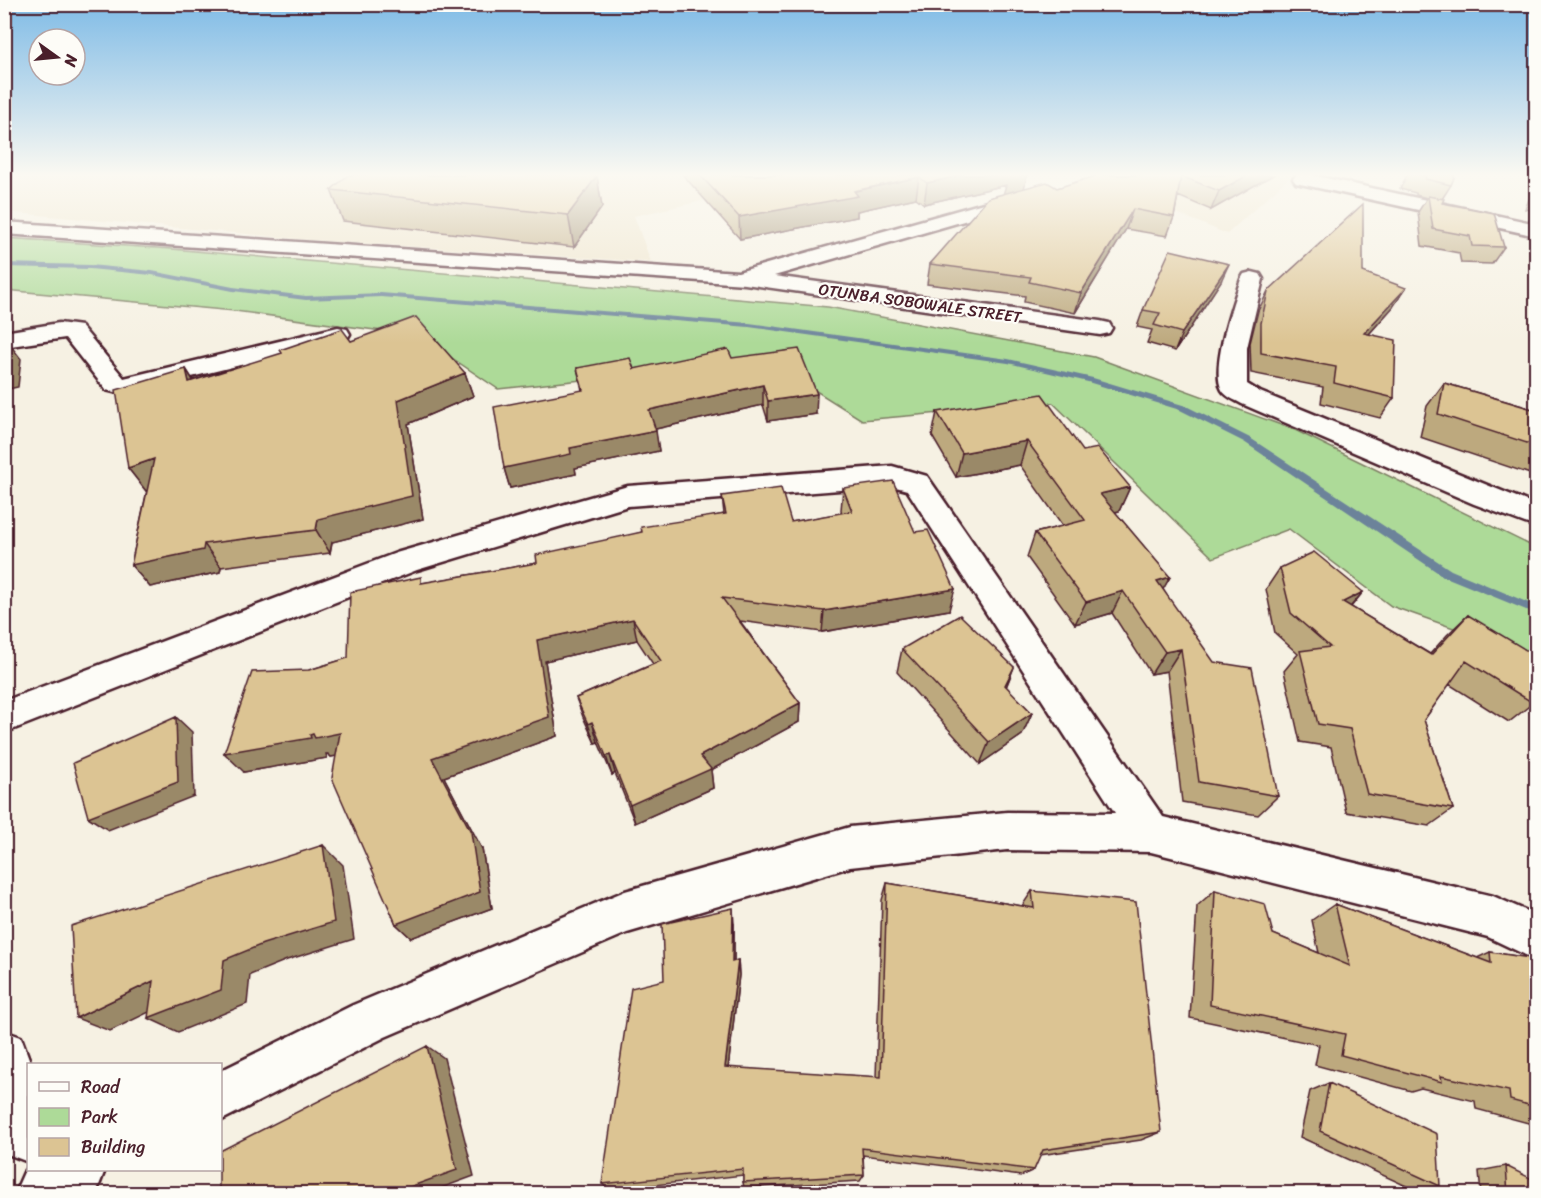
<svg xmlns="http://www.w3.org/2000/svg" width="1541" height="1198" font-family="Sriracha,sans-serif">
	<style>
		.built { fill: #eee4cb }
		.green { fill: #adda98; stroke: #7c7c62; stroke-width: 1.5 }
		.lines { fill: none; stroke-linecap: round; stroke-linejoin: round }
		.stream { fill: #6c839a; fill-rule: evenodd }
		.minor-casing { stroke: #4a1f2b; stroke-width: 5 }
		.minor { fill: #fdfcf7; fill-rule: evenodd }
		.wall { fill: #bda97e; stroke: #4a1f2b; stroke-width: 1.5 }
		.shaded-wall { fill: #9a8967; stroke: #4a1f2b; stroke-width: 1.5 }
		.building { fill: #dcc493; stroke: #4a1f2b; stroke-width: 1.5 }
		.labels { text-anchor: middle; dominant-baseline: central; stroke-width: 4.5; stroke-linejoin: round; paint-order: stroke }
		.far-street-label { font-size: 16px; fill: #4a1f2b; stroke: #fdfcf7 }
	</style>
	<rect width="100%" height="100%" fill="#f6f1e3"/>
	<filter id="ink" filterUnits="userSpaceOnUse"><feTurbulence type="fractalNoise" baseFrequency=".0167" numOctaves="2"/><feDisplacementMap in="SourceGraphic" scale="12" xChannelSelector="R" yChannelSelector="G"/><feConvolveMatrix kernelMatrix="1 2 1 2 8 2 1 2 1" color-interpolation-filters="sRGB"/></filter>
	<g filter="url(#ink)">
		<path class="built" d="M4 175H819L634 216 651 262 311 240 5 212Z
			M1085 175H1292L1227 234Z"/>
		<path class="green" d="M4 238 172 249 828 307 1094 357 1295 430 1536 548V657L1391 606 1289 529 1213 558 1053 403 862 420 767 360 498 389 419 336 235 311 5 290Z"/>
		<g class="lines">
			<path class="stream" d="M4 263 90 265 152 271 233 287 306 296 381 293 749 323 1008 359 1093 378 1186 406 1250 438 1451 570 1536 606V614L1443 576 1244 442 1180 410 1088 382 1008 363 749 327 381 297 306 300 233 291 152 275 90 269 4 267Z"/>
			<g class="minor-casing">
				<path id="minor" d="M1296 175H1312L1536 224V236L1296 183 1293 179Z
					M1019 193 1026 195 1029 199 1026 203 774 276 1100 321 1109 323 1112 328 1109 333 1100 335 745 284 4 234V222L738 272Z
					M1252 272 1260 274 1263 279 1247 348V384L1260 392 1536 505V527L1474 504 1242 404C1235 400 1226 397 1222 390 1210 368 1233 303 1241 279L1244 274Z
					M59 323 81 326 124 378 338 327 347 329 350 334 347 339 122 394 106 390 65 338 4 347V332Z
					M892 466 927 476 1163 817 1493 896 1536 915V960L1488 937 1151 852 1007 850 850 867 627 933 385 1037 220 1121V1071L353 1005 625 891 850 827 1007 812 1115 813 907 490 892 486 628 506 417 570 4 733V701L396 553 628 486Z
					M4 1031 21 1037 31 1064H28V1162L10 1155 4 1141Z
					M28 1168V1170H105L98 1188 87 1194H20L17 1188 25 1170Z"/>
			</g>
			<use href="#minor" class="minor"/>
		</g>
		<path class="wall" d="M683 175H1027L1024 188H1057L1099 175H1273L1211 210 1178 196 1174 217 1167 236 1126 229 1075 313 1024 302 1025 296 927 284 930 264 1004 194 1006 185 924 204 916 198 857 211V217L740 239Z
			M1407 175H1455L1451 185 1442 199V203L1504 247 1492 264 1461 263 1459 253 1422 246 1418 212 1427 198 1416 195V193L1400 189Z
			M597 176 602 207 574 247 343 221 331 190Z
			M1536 182V211L1525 209Z
			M1363 272 1393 307 1369 334 1394 398 1380 418 1321 403 1323 387 1251 373 1250 343 1258 311 1268 291Z
			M1221 281 1175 351 1147 343 1152 330 1137 327 1143 310Z
			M351 341 465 373 473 396 408 424 423 519 332 542 330 553 221 567 220 572 150 587 131 565 147 490 146 491 128 468 186 369 193 380Z
			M732 358 816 414 768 421 763 405 655 429 659 451 575 468 576 474 510 488 504 468 582 390 577 368 634 369Z
			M1444 383 1536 410V476L1420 437 1427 406Z
			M937 412 1083 451 1130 487 1119 511 1115 512 1170 577 1163 589 1278 796 1258 815 1182 802 1167 671 1151 674 1112 613 1075 624 1027 557 1035 533 1063 526 1020 465 956 477 932 436Z
			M843 488 949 610 822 632 740 621 800 703 799 722 711 770 713 788 635 823 615 773 612 775 598 742 595 743 583 717 576 698 653 664 637 640 545 661 557 736 444 777 482 849 492 908 411 938 396 924 336 756 331 757 328 754H326L327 758 244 772 309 670 348 658 423 583 537 563 642 532 724 514 722 496 791 522 842 513 841 510Z
			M1280 568 1363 592 1351 607 1430 654 1447 635 1468 615 1533 703 1509 722 1449 684 1424 720 1453 809 1429 826 1346 812 1331 747 1300 742 1284 671 1298 654 1275 633 1266 589Z
			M902 649 1014 667 1006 687 1032 713 1022 735 980 764 897 672Z
			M887 883 1022 906 1032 891 1161 1132 1141 1140 1040 1155 1034 1170 1021 1176 863 1155 864 1175 860 1181 744 1188 743 1182V1175L610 1190 602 1184 664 980 734 924V961L738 960 739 975 728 1068 876 1077 882 900Z
			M1215 890 1273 934 1319 953 1312 920 1335 904 1477 958 1490 952 1536 959V1125L1476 1109 1475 1101 1421 1088 1411 1091 1315 1065 1319 1045 1190 1018 1197 906Z
			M1329 1083 1440 1186 1415 1190 1300 1137 1310 1091Z
			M1506 1166 1536 1194H1481L1479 1171Z"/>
		<path class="shaded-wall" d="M963 175H1027L1024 189 1003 195 1006 185 924 204 927 183Z
			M1248 175H1273L1211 210 1219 191Z
			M597 176 602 207 574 247 568 215Z
			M919 177 916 198 857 211V217L740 239 739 217Z
			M1133 209 1126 229 1075 313 1081 293Z
			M1229 264 1221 281 1175 351 1182 333Z
			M1406 288 1393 307 1352 353 1364 333Z
			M4 304 9 310 7 329 4 331Z
			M4 337 21 359 18 387 4 390Z
			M186 369 201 393 189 382Z
			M465 373 473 396 408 424 423 519 332 542 330 553 316 530 318 519 398 400Z
			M763 385V405L651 430 649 410Z
			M817 394 816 414 768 421V401Z
			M656 431 659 451 575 468 576 474 510 488 504 468 570 448Z
			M1027 441 1020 465 956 477 962 453Z
			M154 459 171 483 146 491 128 468Z
			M1130 487 1119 511 1091 517 1100 494Z
			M204 544 221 567 220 572 150 587 131 565Z
			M1170 577 1157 600V581Z
			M955 589 949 610 822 632 824 611Z
			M1123 591 1112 613 1075 624 1086 602Z
			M1363 592 1346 612 1343 602Z
			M633 619 637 640 545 661 557 736 444 777 482 849 492 908 411 938 396 924 432 758 537 640Z
			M1181 649 1167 671 1151 674 1165 652Z
			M1014 667 1005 690V685Z
			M800 703 799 722 711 770 713 788 635 823 630 805 700 756Z
			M1032 713 1022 735 980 764 989 742Z
			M176 717 192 732 194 796 108 830 88 817Z
			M592 722 598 742 595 743 588 724Z
			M340 733 355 753 331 757 328 754H326L327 758 244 772 224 753 313 734Z
			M610 755 615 773 612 775 606 756Z
			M323 845 343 865 354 939 287 960 250 975 247 1004 178 1032 148 1018 224 960Z
			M733 908 734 924V976L732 962Z
			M738 960 739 975 727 1078 725 1067Z
			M153 981 182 996 110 1031 76 1018Z
			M427 1046 444 1058 474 1176 425 1194H390Z"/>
		<path class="building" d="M348 175H583L597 176 568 215 331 190Z
			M700 175H963L927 183 919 177 854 191 858 196 739 217Z
			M1099 175H1248L1219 191 1181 176 1174 217 1133 209 1081 293 1029 282 1031 277 930 264 988 198 1047 182 1057 188Z
			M1419 175H1455L1451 185 1426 179 1425 176Z
			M1428 196 1444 199 1442 203 1494 213 1504 247 1472 246 1470 236 1433 229Z
			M1363 204V272L1406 288 1364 333 1396 340 1394 398 1334 383 1336 367 1261 353V323L1268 291Z
			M1170 250 1229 264 1182 333 1154 325 1160 313 1143 310Z
			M416 317 465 373 398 400 412 496 318 519 316 530 204 544 203 550 131 565 154 459 128 468 116 390 186 369 189 382 282 353 280 350 342 329 351 341Z
			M728 349 732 358 799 349 817 394 768 401 763 385 649 410 656 431 570 448 571 454 504 468 494 407 583 390 577 368 630 358 634 369Z
			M1444 383 1536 410V446L1438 414Z
			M1042 394 1083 451 1098 448 1130 487 1100 494 1170 577 1157 581 1214 662 1252 668 1278 796 1199 782 1181 649 1165 652 1123 591 1086 602 1035 533 1085 520 1027 441 962 453 937 412Z
			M893 481 915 532 928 530 955 589 824 611 722 598 800 703 700 756 711 769 630 805 610 755 606 756 592 722 588 724 576 698 661 661 633 619 537 640 549 717 432 758 471 832 480 892 396 924 332 778 340 733 315 738 313 734 310 735 311 738 224 753 252 672 309 670 348 658 350 592 421 577V583L537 563 536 555 642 532 641 527 726 514 722 496 781 488 791 522 852 511 843 488Z
			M1314 552 1363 592 1343 602 1431 655 1468 615 1536 656V698L1533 703 1466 661 1424 720 1453 809 1367 794 1350 729 1318 724 1300 651 1330 647 1291 613 1280 568Z
			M960 615 1014 667 1005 685 1032 713 989 742 902 649Z
			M176 717 178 782 88 817 73 763Z
			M323 845 334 922 263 944 224 960 221 990 148 1018 153 981 76 1018 71 926Z
			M887 883 1034 908 1032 891 1136 902 1161 1132 1043 1150 1034 1170 862 1148 864 1175 743 1182V1169L602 1184 631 988 664 980 662 924 733 908 732 962 738 960 725 1067 881 1077Z
			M1215 890 1265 904 1273 934 1350 966 1335 904 1491 963 1490 952 1536 959V1107L1510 1100 1509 1091 1441 1076 1442 1082 1341 1055 1345 1034 1210 1005Z
			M427 1046 457 1170 390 1194H219V1170H220V1151Z
			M1329 1083 1437 1134 1440 1186 1320 1131Z
			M1506 1166 1536 1181V1194H1508Z"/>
	</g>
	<linearGradient id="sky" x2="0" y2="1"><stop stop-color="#7fbbe6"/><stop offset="0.51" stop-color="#fbf9f2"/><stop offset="1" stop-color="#fbf9f2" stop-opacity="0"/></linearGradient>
	<rect width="1541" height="343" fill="url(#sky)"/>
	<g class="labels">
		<g class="far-street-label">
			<text transform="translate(920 303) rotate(8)">OTUNBA SOBOWALE STREET</text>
		</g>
	</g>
	<rect width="1541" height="1198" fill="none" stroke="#fdfcf7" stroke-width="24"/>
	<rect x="12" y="12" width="1517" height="1174" fill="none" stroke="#4a1f2b" stroke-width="2" filter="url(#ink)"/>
	<rect x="27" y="1063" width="195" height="108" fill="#fdfcf7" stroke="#b5a4a5" stroke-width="1.5"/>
	<rect x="39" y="1082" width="30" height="9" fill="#fdfcf7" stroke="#b5a4a5" stroke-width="1.5"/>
	<text x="81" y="1093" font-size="18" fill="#4a1f2b">Road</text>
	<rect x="39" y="1108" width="30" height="18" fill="#adda98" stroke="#b5a4a5" stroke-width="1.5"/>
	<text x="81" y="1123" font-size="18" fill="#4a1f2b">Park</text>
	<rect x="39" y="1138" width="30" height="18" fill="#dcc493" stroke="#b5a4a5" stroke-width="1.5"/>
	<text x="81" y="1153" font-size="18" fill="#4a1f2b">Building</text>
	<g transform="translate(57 57) rotate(105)"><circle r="28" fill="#fdfcf7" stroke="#b5a4a5" stroke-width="1.5"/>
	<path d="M0-4.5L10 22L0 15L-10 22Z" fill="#4a1f2b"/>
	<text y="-9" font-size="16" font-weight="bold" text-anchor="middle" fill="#4a1f2b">N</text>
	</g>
</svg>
